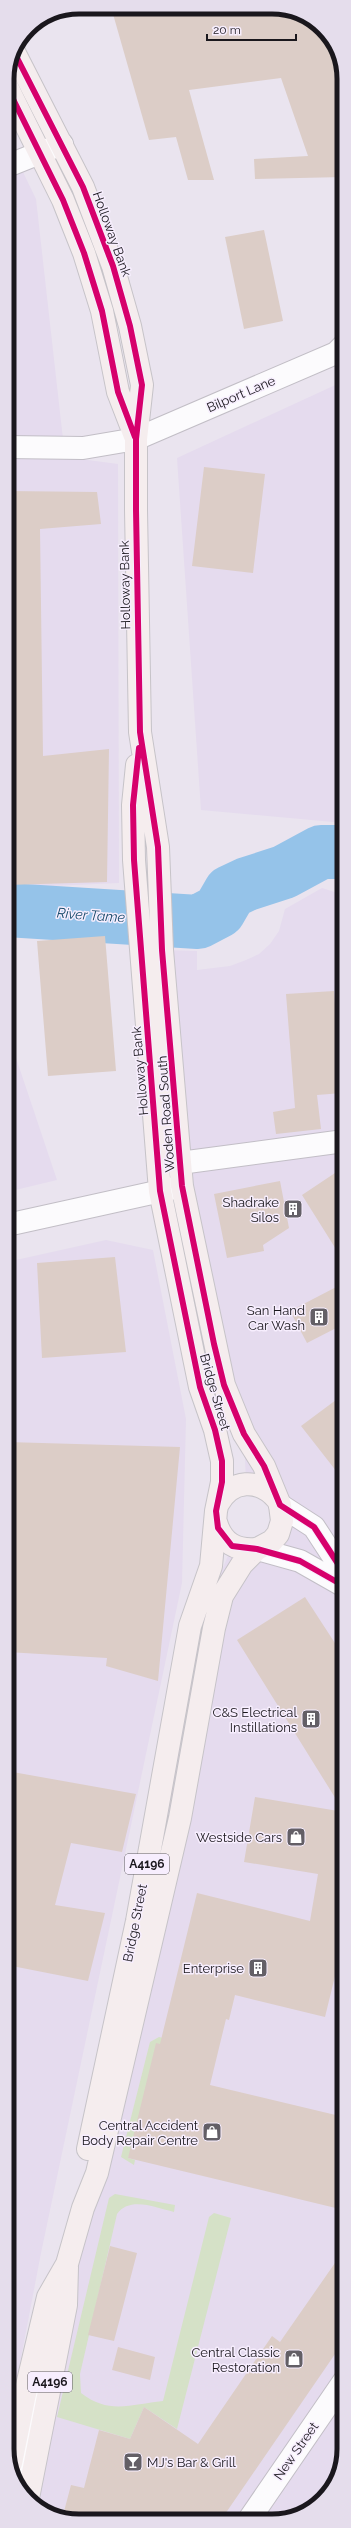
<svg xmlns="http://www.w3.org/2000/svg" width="351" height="2528" font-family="Raleway,sans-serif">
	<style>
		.built { fill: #e5dbee }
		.green { fill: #d5e1c7 }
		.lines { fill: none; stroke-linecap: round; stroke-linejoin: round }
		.river { stroke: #95c3e9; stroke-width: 54 }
		.building { fill: #dccdc7 }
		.minor-casing { stroke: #c2bec6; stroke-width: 24 }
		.tertiary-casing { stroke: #c2bec6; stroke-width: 24 }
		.primary-casing { stroke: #c6c3c8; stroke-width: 24 }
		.minor { stroke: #fcfbfd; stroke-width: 22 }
		.tertiary { stroke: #fcfbfd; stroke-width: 22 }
		.primary { stroke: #f5edee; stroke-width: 22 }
		.cycleway-casing { stroke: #f7eefe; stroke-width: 8 }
		.cycleway { stroke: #d6006c; stroke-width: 6 }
		.labels { text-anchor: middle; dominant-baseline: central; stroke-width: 3; stroke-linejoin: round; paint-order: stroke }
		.shield { fill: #f7eefe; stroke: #5c5860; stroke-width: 1 }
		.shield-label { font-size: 12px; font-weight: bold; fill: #1a171d }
		.street-label { font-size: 13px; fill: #1a171d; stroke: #f7eefe }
		.poi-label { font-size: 13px; fill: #1a171d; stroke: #f7eefe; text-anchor: end }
		.water-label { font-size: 14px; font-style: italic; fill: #15496a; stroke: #f7eefe }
		.rim { fill: none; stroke: #1a171d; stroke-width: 5 }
	</style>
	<rect width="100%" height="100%" fill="#eae4ef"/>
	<path class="built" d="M7 139 36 199 65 457 118 464 119 883 7 888Z
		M344 381V823L201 810 177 458Z
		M322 888 344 895V2450L339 2477 323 2500 277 2521 60 2519 25 2496 156 1876 199 1644 209 1601 232 1546 257 1549 281 1510 246 1484 244 1434 182 1186 162 950 197 951V970L230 966 246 960 259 954 270 944 279 931 285 909Z
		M7 1031 57 1180 7 1192Z
		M106 1240 153 1250 186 1419 182 1583 41 2253 7 2431V1262Z"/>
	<path class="green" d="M159 2037 172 2040 128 2158 135 2160 134 2165 121 2157 150 2042Z
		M115 2194 175 2205 174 2212C156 2208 130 2196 117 2214L80 2374 81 2393C109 2415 132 2404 163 2401L209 2217 214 2213 231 2218 177 2429 144 2407 130 2439 57 2417 109 2198Z"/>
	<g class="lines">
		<path class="river" d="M7 910 198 922 219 911 230 892 247 884 284 872 321 852H344"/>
	</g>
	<path class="building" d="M111 7 291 9 326 32 344 74V177L255 179 254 159 308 156 281 78 189 90 214 180H188L176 137 149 140Z
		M264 230 283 321 244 329 225 237Z
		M204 467 265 474 253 573 192 566Z
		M7 491 97 492 101 524 40 529 43 756 109 749 107 882 7 885Z
		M105 936 116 1071 48 1076 37 941Z
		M334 991 342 1093 317 1095 321 1129 276 1134 273 1112 295 1108 286 994Z
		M344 1167V1262L302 1195Z
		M280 1181 289 1228 263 1245 264 1251 227 1258 214 1194Z
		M115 1257 126 1352 42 1358 37 1263Z
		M344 1283V1324L307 1343 290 1311Z
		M344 1394V1481L301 1426Z
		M7 1442 180 1447 158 1681 106 1666 107 1658 7 1652Z
		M305 1597 344 1657V1970L337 1968 325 2017 235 1995 229 2020 226 2019 210 2085 344 2117V2210L128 2158 156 2043 160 2044 197 1893 310 1921 318 1874 244 1862 255 1797 344 1812 237 1640Z
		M7 1771 136 1794 122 1852 71 1843 55 1905 105 1913 88 1981 7 1965Z
		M110 2246 137 2253 114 2341 88 2335Z
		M344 2250V2341L221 2520 62 2519 71 2485 84 2488 99 2430 130 2439 144 2407 198 2444 272 2336 280 2342Z
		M118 2347 155 2357 150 2380 112 2370Z"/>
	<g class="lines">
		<g class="minor-casing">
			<path id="minor" d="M7 166 62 144
				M7 447 83 448 136 439 336 353 344 345
				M180 1163 344 1141
				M280 1505 314 1527 344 1573
				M257 1549 300 1561 344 1586
				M20 2484 40 2379 51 2361
				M248 2521 344 2381"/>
		</g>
		<g class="tertiary-casing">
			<path id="tertiary" d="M7 1225 179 1187"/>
		</g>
		<g class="primary-casing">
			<path id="primary" d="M7 87 63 200 84 253 102 311 118 392 135 436
				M218 1504C231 1479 259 1478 277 1499
				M216 1522C222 1543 236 1551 257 1549
				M88 2149 137 1921 190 1626 211 1566 216 1511 222 1482V1461L215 1430 200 1387 160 1191 134 860 133 805 137 765
				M11 2463 24 2398 48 2297 67 2264 83 2208 97 2173 180 1818 214 1628 222 1596 242 1564 257 1549 272 1541 278 1534 282 1521 280 1505 264 1466 244 1434 224 1385 182 1186 162 950 158 847 140 732 136 510V439L142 385 130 326 113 266 83 187 13 50
				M28 2498 66 2305 67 2267"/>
		</g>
		<use href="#minor" class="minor"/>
		<use href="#tertiary" class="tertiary"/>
		<use href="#primary" class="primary"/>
		<g class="cycleway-casing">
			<path id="cycleway" d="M13 50 83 187 113 266 130 326 142 385 136 439V510L140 732 158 847 162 950 182 1186 214 1344 224 1385 244 1434 264 1466 280 1505 314 1527 344 1573
				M7 87 63 200 84 253 102 311 118 392 135 437
				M139 748 133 805 134 860 160 1191 200 1387 215 1430 222 1461V1482L216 1511 218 1528 232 1546 257 1549 300 1561 344 1586"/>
		</g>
		<use href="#cycleway" class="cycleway"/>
	</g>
	<defs>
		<g id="building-square" transform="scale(1)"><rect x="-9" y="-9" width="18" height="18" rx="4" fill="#635f66" stroke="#f7eefe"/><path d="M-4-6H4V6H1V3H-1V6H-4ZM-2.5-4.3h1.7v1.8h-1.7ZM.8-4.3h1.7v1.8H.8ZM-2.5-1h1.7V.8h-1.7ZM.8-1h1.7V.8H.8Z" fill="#fff"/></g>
		<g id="shop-square" transform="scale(1)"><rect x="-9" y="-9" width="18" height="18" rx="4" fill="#635f66" stroke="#f7eefe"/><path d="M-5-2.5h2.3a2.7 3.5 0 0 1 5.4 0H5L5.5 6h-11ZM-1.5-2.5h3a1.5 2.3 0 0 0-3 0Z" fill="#fff"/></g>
		<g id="bar-square" transform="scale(1)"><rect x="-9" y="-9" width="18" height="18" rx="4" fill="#635f66" stroke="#f7eefe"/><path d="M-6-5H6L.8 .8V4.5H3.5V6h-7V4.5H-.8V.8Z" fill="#fff"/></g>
	</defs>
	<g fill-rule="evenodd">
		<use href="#building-square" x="293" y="1209"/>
		<use href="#building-square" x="319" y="1317"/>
		<use href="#building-square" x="311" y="1719"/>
		<use href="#shop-square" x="296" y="1837"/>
		<use href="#building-square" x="258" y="1968"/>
		<use href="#shop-square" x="212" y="2132"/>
		<use href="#shop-square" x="294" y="2359"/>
		<use href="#bar-square" x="133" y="2462"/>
	</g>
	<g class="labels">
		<g class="shield">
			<rect x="125" y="1854" width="44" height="20" rx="3"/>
			<rect x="28" y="2372" width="44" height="20" rx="3"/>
		</g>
		<g class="shield-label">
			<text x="147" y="1864">A4196</text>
			<text x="50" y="2382">A4196</text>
		</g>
		<g class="street-label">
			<text transform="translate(112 234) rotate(70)">Holloway Bank</text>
			<text transform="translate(241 394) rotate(-23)">Bilport Lane</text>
			<text transform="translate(125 585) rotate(-91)">Holloway Bank</text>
			<text transform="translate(140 1071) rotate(-95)">Holloway Bank</text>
			<text transform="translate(166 1114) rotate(-94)">Woden Road South</text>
			<text transform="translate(215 1392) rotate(74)">Bridge Street</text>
			<text transform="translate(135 1923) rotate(-79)">Bridge Street</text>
			<text transform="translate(296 2451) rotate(-55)">New Street</text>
		</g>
		<g class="poi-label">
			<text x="279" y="1202">Shadrake<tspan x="279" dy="15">Silos</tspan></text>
			<text x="305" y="1310">San Hand<tspan x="305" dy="15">Car Wash</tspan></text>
			<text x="297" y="1712">C&amp;S Electrical<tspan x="297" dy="15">Instillations</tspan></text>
			<text x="282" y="1837">Westside Cars</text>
			<text x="244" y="1968">Enterprise</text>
			<text x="198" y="2125">Central Accident<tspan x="198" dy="15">Body Repair Centre</tspan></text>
			<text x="280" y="2352">Central Classic<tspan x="280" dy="15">Restoration</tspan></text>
			<text x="147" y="2462" text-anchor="start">MJ's Bar &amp; Grill</text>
		</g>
		<g class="water-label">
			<text transform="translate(91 915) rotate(4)">River Tame</text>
		</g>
	</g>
	<path d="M0 0H351V2528H0ZM79 14H272A65 65 0 0 1 337 79V2449A65 65 0 0 1 272 2514H79A65 65 0 0 1 14 2449V79A65 65 0 0 1 79 14Z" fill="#e5ddec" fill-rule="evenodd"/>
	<path class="rim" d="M79 14H272A65 65 0 0 1 337 79V2449A65 65 0 0 1 272 2514H79A65 65 0 0 1 14 2449V79A65 65 0 0 1 79 14Z"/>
	<path d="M207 34v6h89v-6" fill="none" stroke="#1a171d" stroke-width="2"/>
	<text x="213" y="34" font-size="12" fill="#1a171d" stroke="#f7eefe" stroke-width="3" paint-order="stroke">20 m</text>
</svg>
